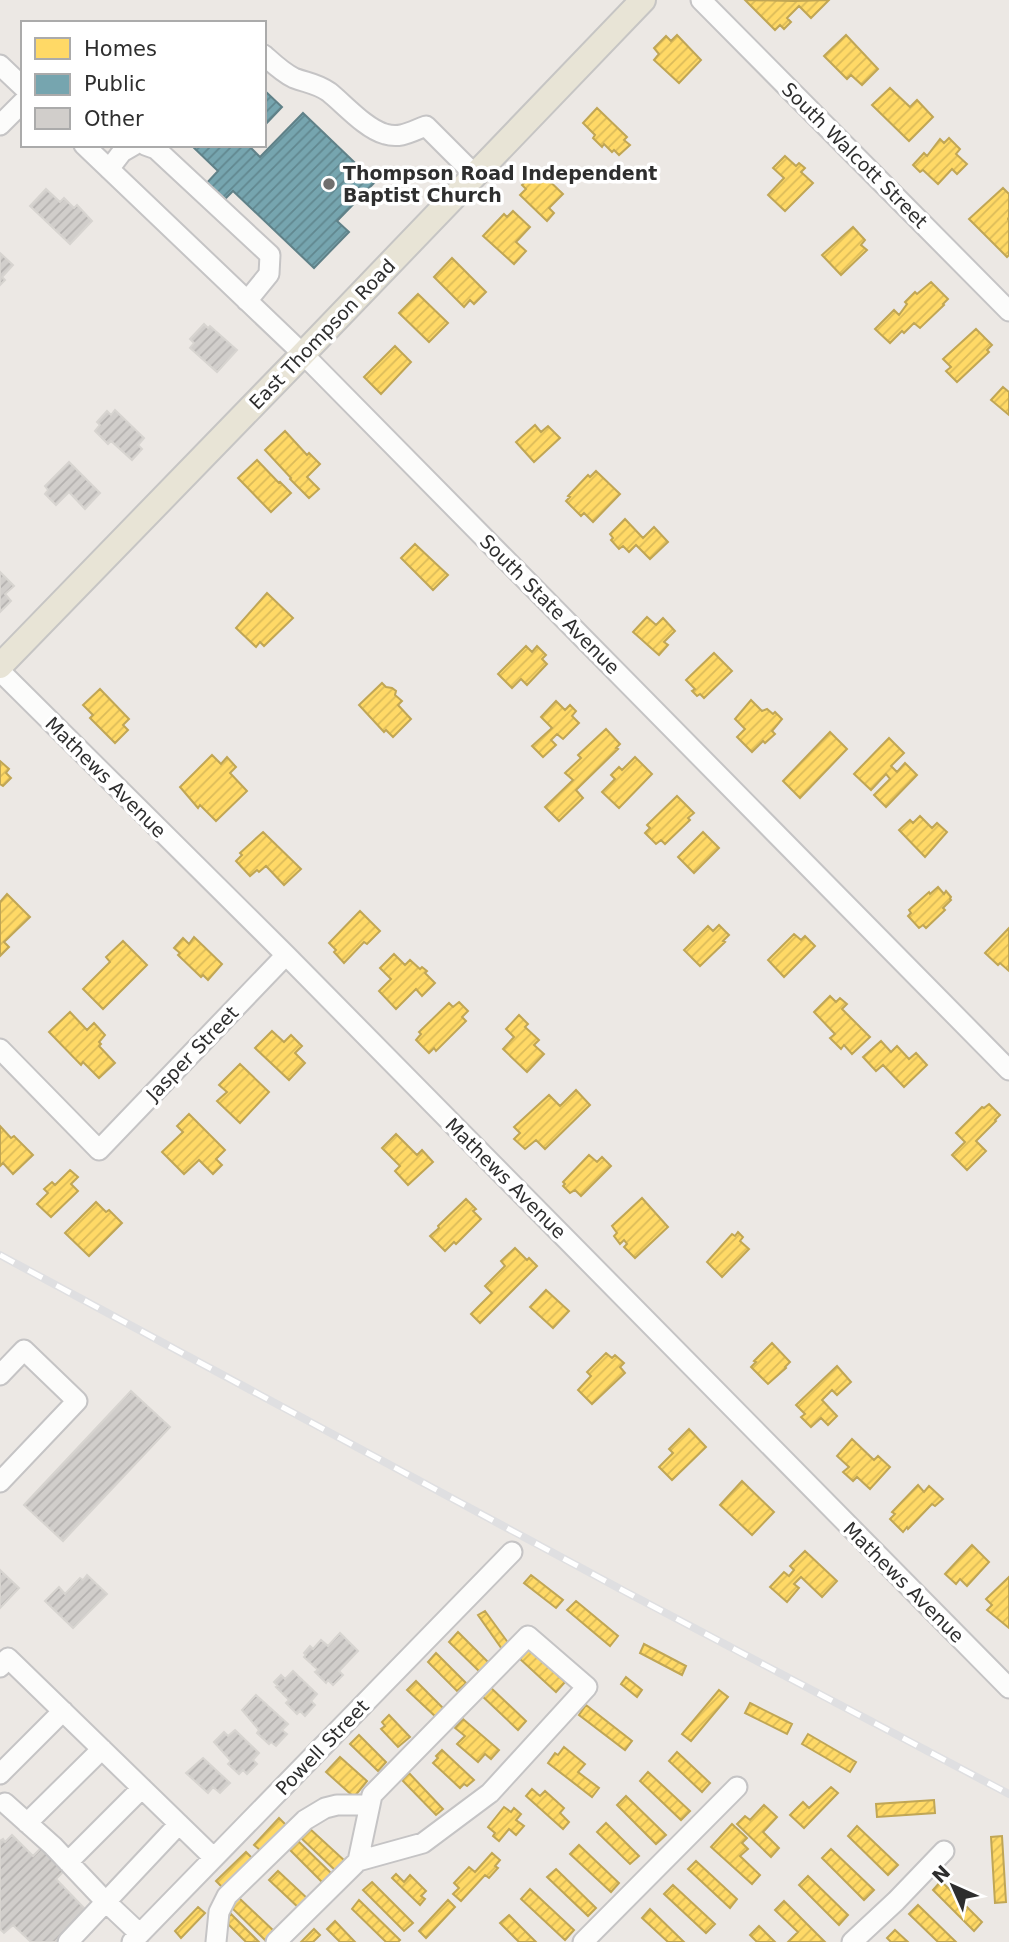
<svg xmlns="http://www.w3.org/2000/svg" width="1009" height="1942" font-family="'DejaVu Sans',sans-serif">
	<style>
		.homes { fill: url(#homes-hatch); stroke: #c0a655; stroke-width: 2 }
		.public { fill: url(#public-hatch); stroke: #608188; stroke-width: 2 }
		.building { fill: url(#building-hatch); stroke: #d7d4d0; stroke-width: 2 }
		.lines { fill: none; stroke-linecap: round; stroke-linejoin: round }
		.minor-casing { stroke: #c5c4c5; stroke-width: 23 }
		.major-casing { stroke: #c6c5c4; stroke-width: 28 }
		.minor { stroke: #fcfcfb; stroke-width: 19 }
		.major { stroke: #e8e4d6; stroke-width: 24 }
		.rail-casing { stroke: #dfdfe1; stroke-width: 8 }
		.rail { stroke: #fff; stroke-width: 5; stroke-dasharray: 16; stroke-linecap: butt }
		.poi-dot { fill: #706f6e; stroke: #fff; stroke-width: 2.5 }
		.labels { text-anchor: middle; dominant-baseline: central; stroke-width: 7; stroke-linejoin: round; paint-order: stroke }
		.street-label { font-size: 19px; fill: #2e2e2e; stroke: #fff }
		.poi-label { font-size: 19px; font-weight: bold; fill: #2e2e2e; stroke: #fff; text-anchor: start }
	</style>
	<defs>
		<pattern id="homes-hatch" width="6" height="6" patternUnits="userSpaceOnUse" patternTransform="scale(1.75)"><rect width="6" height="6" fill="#ffd966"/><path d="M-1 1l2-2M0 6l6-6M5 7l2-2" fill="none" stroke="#dbbb59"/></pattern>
		<pattern id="public-hatch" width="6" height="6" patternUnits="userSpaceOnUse" patternTransform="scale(1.75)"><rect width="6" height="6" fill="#76a5af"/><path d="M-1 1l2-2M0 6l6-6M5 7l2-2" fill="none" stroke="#61878f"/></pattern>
		<pattern id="building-hatch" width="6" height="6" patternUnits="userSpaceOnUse" patternTransform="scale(1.75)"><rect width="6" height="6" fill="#d1cecb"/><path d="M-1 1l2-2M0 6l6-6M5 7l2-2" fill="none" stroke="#b4b1af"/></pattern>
	</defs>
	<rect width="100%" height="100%" fill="#ece8e4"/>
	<path class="homes" d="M745 0 794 1 829 0 811 18 799 6 787 18 791 22 784 29 780 25 775 30Z
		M677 35 701 60 679 83 654 60 659 54 654 48 666 36 671 41Z
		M846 35 878 69 862 85 851 75 847 79 824 56Z
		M890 88 910 107 917 100 933 117 909 141 872 105Z
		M597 108 627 137 624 140 630 145 619 155 614 150 612 152 604 144 602 147 593 138 595 135 583 123Z
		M949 138 960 149 956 154 967 164 957 174 952 169 938 184 923 170 920 172 913 165 924 153 927 156 940 139 944 143Z
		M785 156 796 166 799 163 805 168 801 172 813 183 785 211 768 195 784 178 773 168Z
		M533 174 537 179 542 174 563 194 549 208 554 213 547 221 520 195 526 189 522 185Z
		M1003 188 1009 194V217L1008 219 1009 220V255L1007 257 969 219Z
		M513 211 530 227 516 242 526 251 514 264 483 236 504 214 507 217Z
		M853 227 865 240 861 245 867 250 841 275 822 255Z
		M452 258 486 292 474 304 470 300 464 307 434 277Z
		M931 282 948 299 943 304 944 305 920 328 914 323 904 333 902 331 890 343 875 329 894 310 899 315 907 304 905 302 915 292 917 294Z
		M418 294 448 323 429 342 399 313Z
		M976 329 992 345 987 350 989 352 957 382 946 371 951 367 943 359Z
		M395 346 411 362 381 394 364 377Z
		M1003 387 1009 392V415L991 400Z
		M535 425 541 432 548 426 560 438 534 462 516 442Z
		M285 431 307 455 309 453 320 464 307 477 319 489 309 498 290 479 291 478 265 450Z
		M257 460 279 483 280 482 291 493 271 512 238 478Z
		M596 471 620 494 593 522 584 513 581 516 566 501 570 497 568 496 588 475 590 477Z
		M625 519 643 538 654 527 668 542 650 559 636 545 629 552 623 546 619 549 611 540 613 538 610 534Z
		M415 544 448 575 433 590 401 558Z
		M267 593 293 618 264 646 260 642 256 647 236 628Z
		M647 617 656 625 663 618 675 631 664 642 668 645 659 655 633 632Z
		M526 646 532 652 537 646 546 655 542 659 547 664 527 685 521 679 512 688 498 674Z
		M714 653 732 671 704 698 700 694 697 696 692 691 695 689 686 680Z
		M382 683 386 687 392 688 396 691 395 695 402 701 398 705 411 719 393 737 386 730 384 732 359 705Z
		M100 689 129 719 123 725 128 730 115 743 90 718 93 715 83 705Z
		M751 700 762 711 767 709 773 714 775 712 782 719 772 731 775 734 765 743 763 741 752 752 737 737 745 729 735 719Z
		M556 701 565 710 570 705 576 711 572 716 579 723 563 739 557 734 551 740 556 745 543 757 532 746 552 728 541 717Z
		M606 729 620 744 616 748 618 749 576 790 583 798 559 821 545 807 573 780 565 773 581 758 578 755Z
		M830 732 847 749 800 798 783 781Z
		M889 738 904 753 891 766 897 772 905 763 917 775 886 807 874 795 890 779 886 774 871 790 854 774Z
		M212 755 221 764 227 757 236 767 230 773 247 791 216 821 200 805 198 808 180 787Z
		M635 757 652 774 619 808 602 792 615 779 611 775 619 767 622 770Z
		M0 761 9 769 6 773 11 778 3 786 0 784Z
		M677 796 694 813 688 818 690 820 665 844 661 840 656 844 645 833 650 828 647 825Z
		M920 816 932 828 937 823 947 832 925 857 899 830 910 820 913 823Z
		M263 832 301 869 284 885 266 866 259 872 257 870 250 876 236 861 242 855 240 853Z
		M703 832 719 848 694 873 678 857Z
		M938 887 944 894 946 891 951 897 950 899 951 900 943 908 945 910 926 928 923 925 919 928 908 916 911 913 909 910 929 892 930 894Z
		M7 894 30 917 4 942 9 947 0 956V902Z
		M360 911 380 931 367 944 364 942 344 963 334 952 336 950 329 943Z
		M719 925 729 935 723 941 725 942 700 966 684 950 708 926 713 931Z
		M1009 928V971L1000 963 998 965 985 953Z
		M794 934 801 940 805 936 815 946 784 977 768 960Z
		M194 937 222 964 208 980 203 975 201 977 178 955 180 953 174 948 183 938 189 944Z
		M123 941 147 965 103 1009 83 989 110 962 106 957Z
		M394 954 405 965 410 960 420 969 422 967 427 971 425 973 435 983 422 996 416 989 396 1009 379 991 391 979 380 968Z
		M830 996 836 1002 840 998 847 1004 842 1009 870 1037 852 1054 844 1045 841 1049 830 1038 835 1034 814 1012Z
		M459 1002 468 1011 462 1017 466 1021 436 1051 434 1048 429 1053 416 1040 421 1034 419 1032 449 1003 453 1007Z
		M70 1012 87 1030 94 1023 105 1035 99 1042 101 1044 99 1046 115 1063 99 1078 83 1062 81 1065 49 1032Z
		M519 1015 528 1024 525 1027 539 1040 534 1045 544 1054 527 1072 503 1049 514 1037 506 1029Z
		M272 1031 284 1042 291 1035 302 1046 295 1053 305 1063 289 1080 255 1048Z
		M881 1041 891 1052 897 1046 909 1059 916 1053 927 1065 904 1087 883 1065 876 1071 863 1057Z
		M240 1064 269 1092 240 1123 217 1101 227 1092 219 1085Z
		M576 1090 590 1105 545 1149 536 1140 525 1149 514 1139 520 1133 514 1127 549 1095 560 1106Z
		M989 1104 1000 1115 995 1120 996 1121 976 1141 986 1151 967 1170 952 1155 965 1142 956 1133 982 1107 984 1108Z
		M189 1114 225 1150 216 1159 222 1165 213 1174 199 1160 184 1174 162 1152 183 1132 177 1126Z
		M0 1126 11 1138 14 1136 33 1155 13 1174 3 1163 0 1166Z
		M396 1134 417 1155 422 1150 433 1162 408 1185 395 1171 400 1166 382 1148Z
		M589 1155 597 1162 602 1157 611 1166 581 1196 575 1190 570 1193 563 1186 565 1184 563 1182Z
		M70 1170 78 1177 71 1184 78 1191 51 1217 37 1204 48 1193 44 1189 52 1182 55 1185Z
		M642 1198 668 1227 635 1258 624 1247 627 1244 624 1240 620 1244 614 1236 617 1233 612 1226Z
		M466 1199 476 1209 473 1211 481 1219 456 1244 454 1242 445 1251 430 1236 439 1228 438 1226Z
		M96 1202 106 1212 109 1210 122 1223 89 1256 65 1233Z
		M738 1232 743 1237 740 1241 749 1249 722 1277 707 1262 732 1234 735 1236Z
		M515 1248 527 1260 529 1258 537 1266 480 1323 471 1314 492 1293 485 1286 505 1266 501 1261Z
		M546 1290 569 1311 553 1328 530 1307Z
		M772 1343 790 1362 785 1367 786 1368 768 1384 751 1367 756 1362 754 1361Z
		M606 1353 612 1358 615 1355 624 1363 620 1367 625 1373 592 1404 578 1390 591 1376 587 1372Z
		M837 1366 851 1382 837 1395 832 1390 822 1400 837 1416 828 1425 821 1418 811 1427 801 1417 805 1414 796 1405Z
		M689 1429 706 1447 672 1480 659 1467 673 1453 669 1449Z
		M852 1439 874 1460 878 1456 890 1467 870 1489 857 1477 853 1481 843 1472 849 1467 837 1456Z
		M742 1481 774 1512 752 1535 720 1505Z
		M918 1485 924 1492 929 1486 943 1499 935 1506 932 1504 908 1529 907 1527 903 1532 890 1519 895 1514 892 1512Z
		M972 1545 989 1562 967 1586 960 1579 956 1584 945 1574Z
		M805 1551 837 1581 822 1597 801 1577 794 1584 799 1588 787 1602 770 1587 784 1572 789 1576 794 1570 790 1566Z
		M531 1575 563 1600 556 1608 524 1583Z
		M1009 1577V1628L987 1610 992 1605 986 1599Z
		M576 1601 618 1636 610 1646 567 1610Z
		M485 1611 509 1644 502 1649 478 1615Z
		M458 1632 489 1663 480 1672 449 1642Z
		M644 1644 686 1666 682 1675 640 1653Z
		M529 1649 565 1682 556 1692 520 1659Z
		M436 1653 466 1683 457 1691 428 1662Z
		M626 1677 642 1690 637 1697 621 1684Z
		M416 1681 444 1709 436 1717 407 1690Z
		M489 1686 526 1721 518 1730 481 1695Z
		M719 1690 728 1697 691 1741 682 1734Z
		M750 1703 792 1724 787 1734 745 1713Z
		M586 1705 632 1741 625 1750 579 1715Z
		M389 1715 410 1737 398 1747 381 1729 385 1726 382 1722Z
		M463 1719 499 1750 491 1759 485 1754 478 1762 457 1744 465 1736 455 1728Z
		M808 1734 856 1762 850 1772 802 1744Z
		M359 1735 386 1762 378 1771 350 1744Z
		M564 1747 585 1764 578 1772 599 1788 592 1797 548 1763 555 1753 558 1755Z
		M442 1750 474 1780 467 1786 464 1784 460 1788 433 1763 438 1758 436 1756Z
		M677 1752 710 1783 702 1792 669 1761Z
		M340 1757 367 1781 354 1797 326 1772Z
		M648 1772 690 1811 681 1820 640 1781Z
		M409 1773 443 1809 436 1815 402 1780Z
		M831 1787 838 1793 804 1828 790 1815 803 1802 809 1808Z
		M532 1789 540 1796 545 1791 564 1808 560 1813 569 1822 563 1829 526 1796Z
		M626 1796 666 1835 656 1844 617 1805Z
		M934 1800 935 1813 877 1817 876 1804Z
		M764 1805 777 1817 763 1832 779 1848 771 1857 737 1824 745 1816 750 1820Z
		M504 1807 511 1812 514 1808 521 1814 516 1820 524 1826 516 1835 509 1829 499 1841 493 1836 495 1833 488 1827Z
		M279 1818 286 1825 261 1851 254 1845Z
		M606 1823 639 1856 630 1864 597 1832Z
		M732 1824 747 1838 742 1843 748 1849 740 1856 760 1875 752 1884 711 1847Z
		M857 1826 898 1865 888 1875 848 1836Z
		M309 1828 345 1861 336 1871 301 1838Z
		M1002 1836 1006 1902 995 1903 991 1837Z
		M296 1839 333 1875 324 1884 287 1847Z
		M579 1845 619 1883 611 1892 570 1854Z
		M831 1849 874 1890 864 1900 822 1858Z
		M246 1852 253 1859 223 1888 216 1881Z
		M492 1853 500 1860 495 1866 498 1868 489 1878 485 1875 461 1901 453 1894 459 1888 454 1883 469 1867 475 1872Z
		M696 1861 737 1899 730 1908 688 1869Z
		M556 1869 596 1908 588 1916 547 1877Z
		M278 1871 309 1900 300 1909 269 1880Z
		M396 1874 404 1882 410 1875 426 1891 421 1896 425 1899 420 1905 392 1878Z
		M808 1876 848 1915 839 1925 799 1885Z
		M941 1881 982 1922 974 1931 933 1890Z
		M372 1882 413 1923 404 1931 363 1890Z
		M673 1885 715 1924 706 1933 664 1894Z
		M530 1889 574 1930 565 1940 521 1899Z
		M238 1897 275 1932 266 1941 230 1906Z
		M359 1900 400 1940 398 1942H386L352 1909Z
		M448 1900 455 1907 426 1938 419 1931Z
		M784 1901 825 1942H788L798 1932 775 1910Z
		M918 1905 956 1942H938L909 1914Z
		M198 1907 205 1913 181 1938 175 1931Z
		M650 1909 684 1942H668L642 1918Z
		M231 1914 259 1942H246L225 1921Z
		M509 1915 536 1942H519L500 1923Z
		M335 1921 355 1942H340L327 1929Z
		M759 1926 775 1942H757L750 1935Z
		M314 1929 320 1935 313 1942H301Z
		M895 1930 908 1942H891L887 1938Z"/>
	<path class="public" d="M264 90 282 107 264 126Z
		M303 113 375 182 337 221 349 232 314 268 233 191 221 203 204 186 218 171 191 145H248L260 157Z"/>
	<path class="building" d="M46 189 60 202 64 198 74 208 77 205 92 221 70 244 30 206Z
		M0 253 13 265 2 277 5 280 0 285Z
		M204 324 208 328 210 326 237 350 217 372 190 348 194 343 190 339Z
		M115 410 144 438 138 445 142 449 132 460 111 441 108 444 95 431 100 425 97 422 107 411 111 415Z
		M69 462 100 493 85 509 69 492 56 505 45 494 48 490 45 486Z
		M0 572 14 586 5 594 11 601 0 612Z
		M131 1391 170 1427 63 1541 24 1505Z
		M0 1570 19 1588 0 1608Z
		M87 1575 107 1594 73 1628 45 1601 59 1587 65 1594 80 1578 83 1580Z
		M340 1633 358 1651 339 1671 343 1675 333 1685 328 1680 326 1683 315 1672 318 1670 304 1657 306 1655 304 1653 310 1646 313 1649 321 1640 328 1646Z
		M293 1671 317 1694 311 1701 315 1705 305 1716 300 1711 297 1714 286 1703 289 1700 276 1687 278 1686 274 1682 281 1675 285 1679Z
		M256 1695 288 1724 282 1730 287 1734 276 1746 271 1742 269 1744 257 1733 259 1730 242 1710Z
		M235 1730 259 1753 253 1760 257 1764 247 1774 243 1770 239 1774 228 1764 231 1761 214 1742 224 1732 228 1736Z
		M203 1758 230 1783 220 1793 213 1787 208 1793 186 1773Z
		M12 1835 33 1856 42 1847 65 1870 56 1879 86 1910 55 1942H31L13 1925 4 1933 0 1929V1841L3 1839 5 1842Z"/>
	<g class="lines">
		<g class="minor-casing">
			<path id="minor" d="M701 0 1009 311
				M264 55C274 64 282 72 294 78 307 83 316 83 329 92 344 104 366 129 385 134 401 139 412 131 426 126L475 175
				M0 65 23 87
				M0 125 23 102
				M84 145 303 354 1009 1070
				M145 145 156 149 270 255 269 274 247 301
				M109 169 122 152 134 145
				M0 671 286 955 1009 1688
				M0 1049 99 1150 286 955
				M0 1375 24 1350 77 1401 0 1482
				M0 1667 8 1658 214 1858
				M0 1774 63 1711
				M5 1803 53 1846 106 1902 140 1934
				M27 1823 102 1749
				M68 1862 142 1788
				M68 1942 179 1824
				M132 1942 512 1552
				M216 1942 219 1912 227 1896 305 1820 325 1808 337 1805H370
				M276 1942 358 1861 423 1843 490 1793 587 1687 528 1636 372 1795 358 1861
				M583 1942 737 1787
				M852 1942 896 1901 944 1851"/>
		</g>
		<g class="major-casing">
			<path id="major" d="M0 666 303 354 643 0"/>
		</g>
		<use href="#minor" class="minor"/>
		<use href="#major" class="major"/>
		<g class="rail-casing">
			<path id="rail" d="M0 1255 624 1591 1009 1794"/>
		</g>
		<use href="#rail" class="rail"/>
	</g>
	<circle class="poi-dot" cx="329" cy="184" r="7"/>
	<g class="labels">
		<g class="street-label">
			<text transform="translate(855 155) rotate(45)">South Walcott Street</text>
			<text transform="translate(322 334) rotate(-46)">East Thompson Road</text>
			<text transform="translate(550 604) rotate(45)">South State Avenue</text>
			<text transform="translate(106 777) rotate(45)">Mathews Avenue</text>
			<text transform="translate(192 1053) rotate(-46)">Jasper Street</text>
			<text transform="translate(506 1178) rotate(45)">Mathews Avenue</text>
			<text transform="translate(904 1582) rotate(45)">Mathews Avenue</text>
			<text transform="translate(322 1747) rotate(-46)">Powell Street</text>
		</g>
		<g class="poi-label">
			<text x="343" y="173">Thompson Road Independent<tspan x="343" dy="22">Baptist Church</tspan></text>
		</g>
	</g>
	<rect x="21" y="21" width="245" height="126" fill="#ffffff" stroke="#ababab" stroke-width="2"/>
	<rect x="35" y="38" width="35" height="21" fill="#ffd966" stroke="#ababab" stroke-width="2"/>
	<text x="84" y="56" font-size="21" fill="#2e2e2e">Homes</text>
	<rect x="35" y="74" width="35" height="21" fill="#76a5af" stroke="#ababab" stroke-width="2"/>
	<text x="84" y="91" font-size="21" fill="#2e2e2e">Public</text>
	<rect x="35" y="108" width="35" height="21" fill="#d1cecb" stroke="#ababab" stroke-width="2"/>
	<text x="84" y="126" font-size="21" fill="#2e2e2e">Other</text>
	<g transform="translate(953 1886) rotate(315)" stroke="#ffffff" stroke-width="5" paint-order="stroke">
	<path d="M0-5L12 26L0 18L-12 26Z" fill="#2e2e2e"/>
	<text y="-10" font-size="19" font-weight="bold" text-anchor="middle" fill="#2e2e2e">N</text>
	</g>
</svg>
